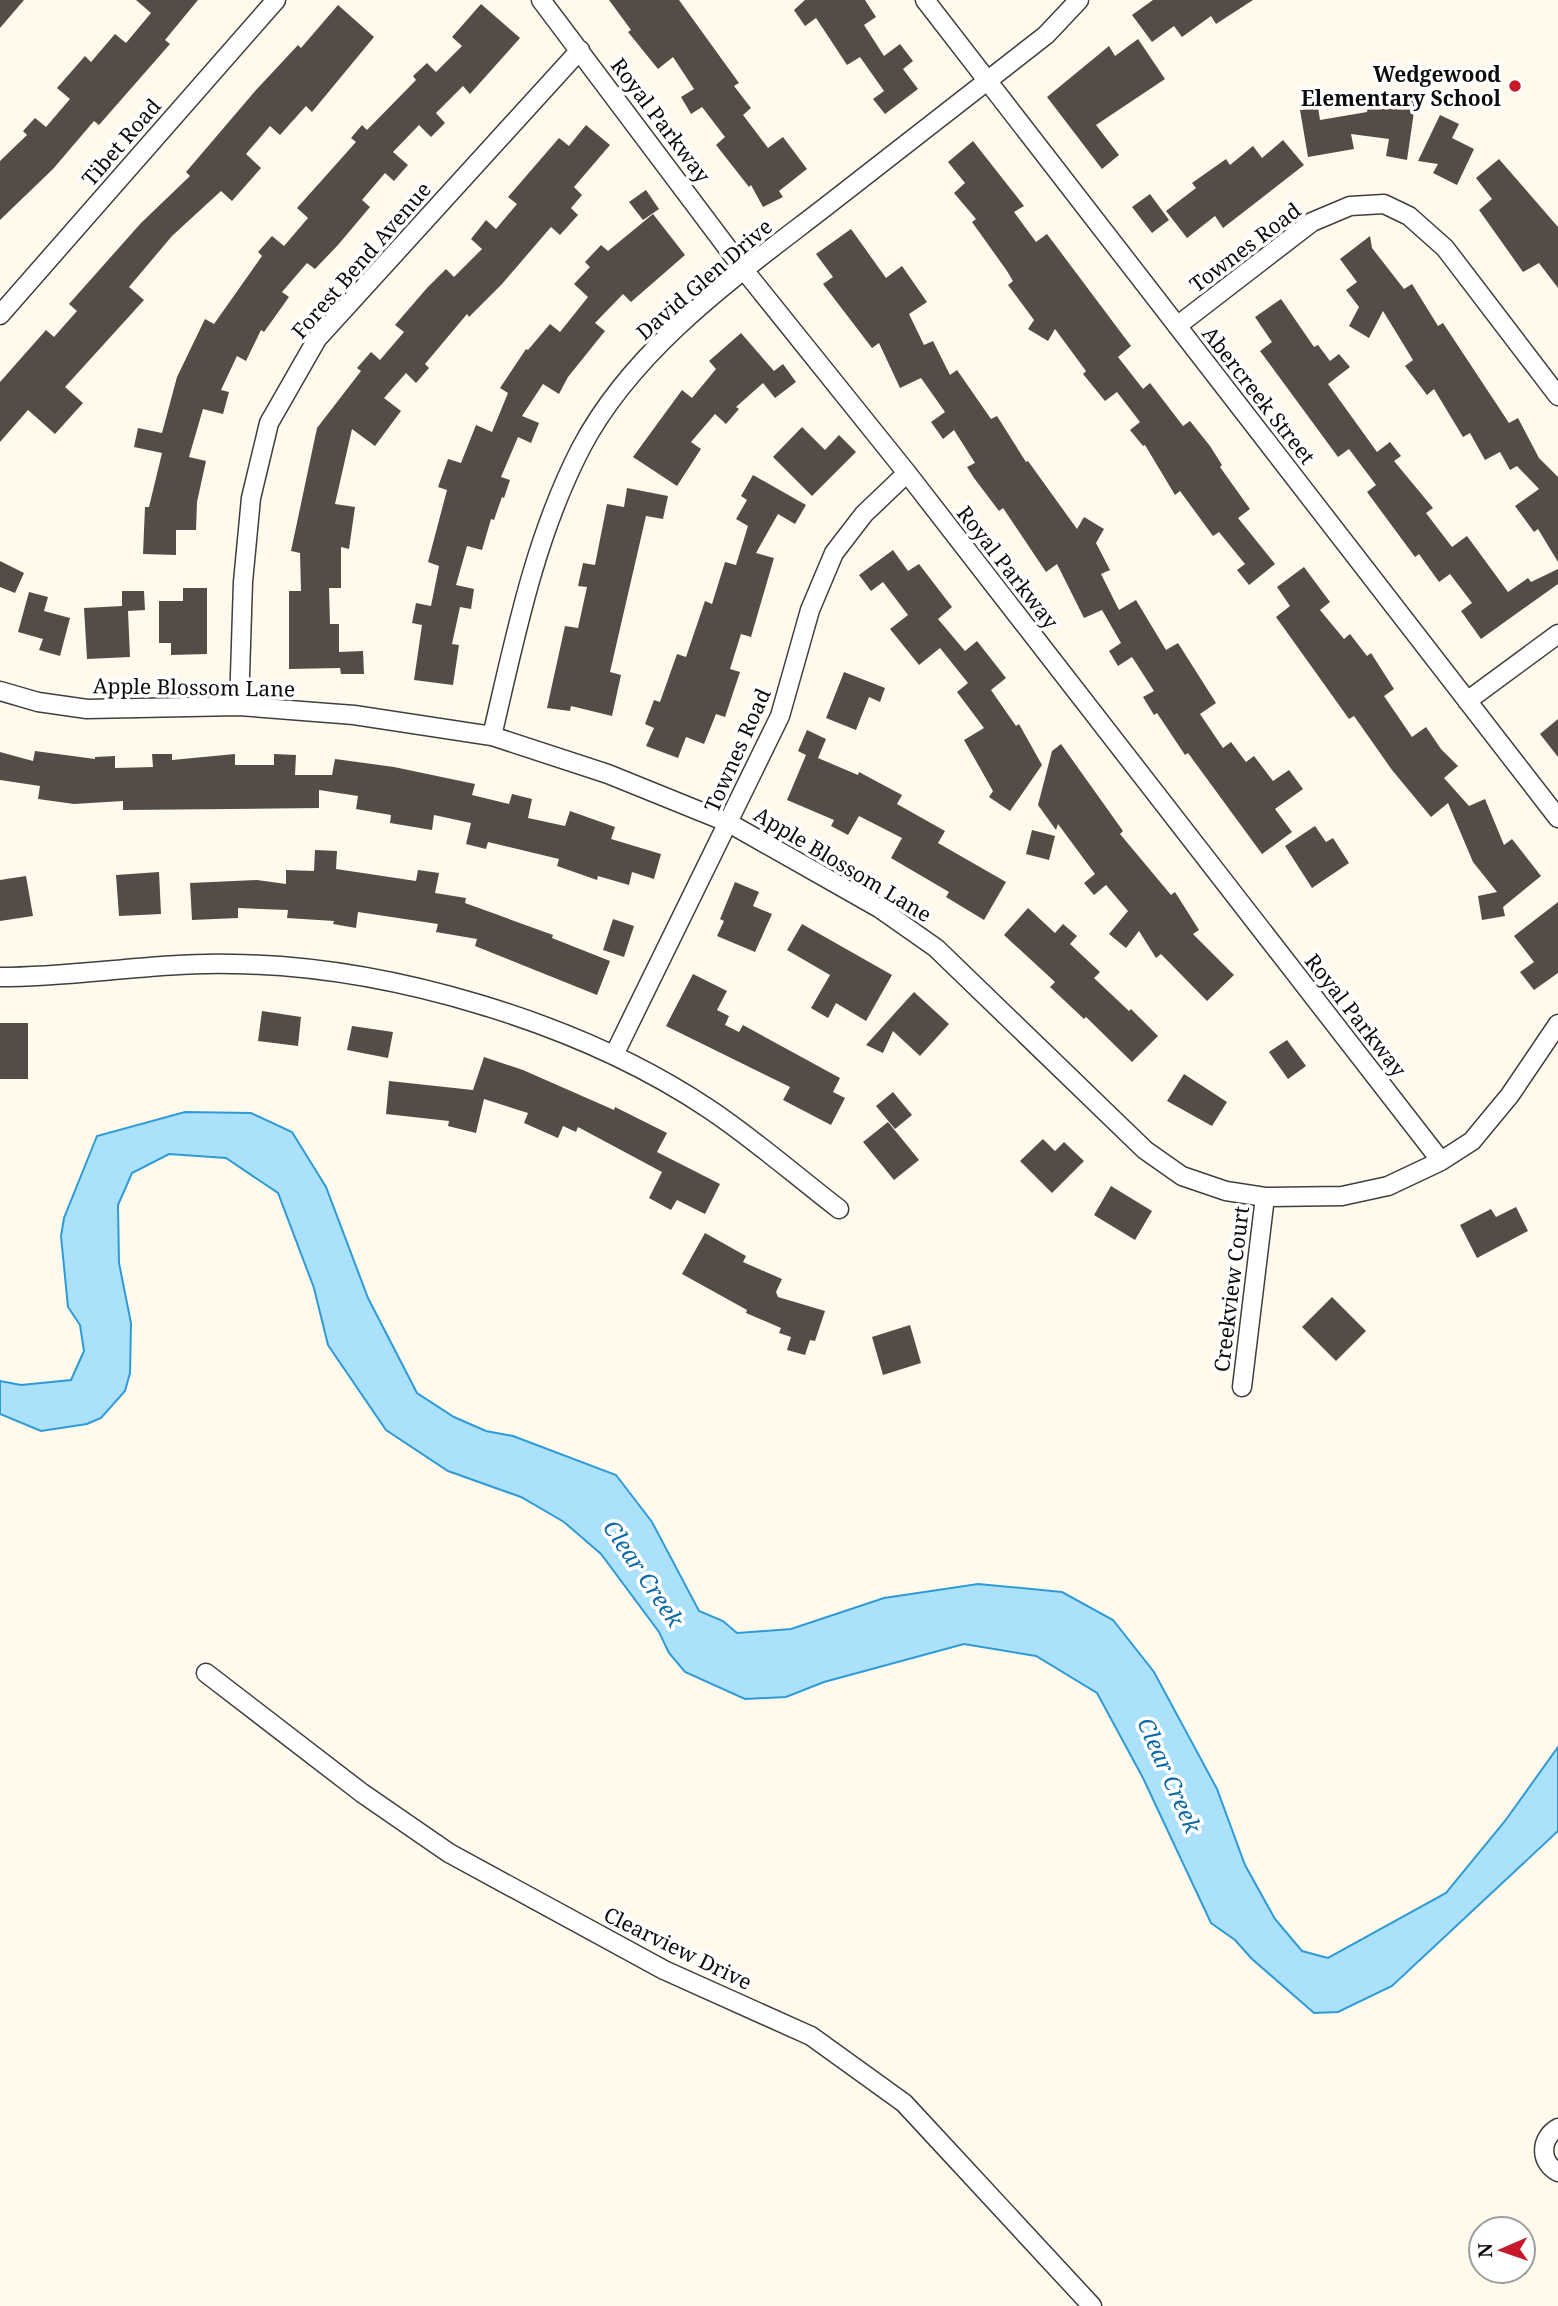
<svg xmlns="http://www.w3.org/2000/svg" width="1558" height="2306" font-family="'Noto Serif',serif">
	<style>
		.water { fill: #ace1fb; stroke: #2d9bd7; stroke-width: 2 }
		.building { fill: #554c48 }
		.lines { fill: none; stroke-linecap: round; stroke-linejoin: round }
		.minor-casing { stroke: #3f3f3f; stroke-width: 21 }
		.minor { stroke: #fff; stroke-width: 18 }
		.poi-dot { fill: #c61a2a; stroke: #fff; stroke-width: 2.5 }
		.labels { text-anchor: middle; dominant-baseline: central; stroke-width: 7; stroke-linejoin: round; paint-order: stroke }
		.poi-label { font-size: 21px; font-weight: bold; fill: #0c0c0c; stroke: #fff; text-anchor: end }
		.street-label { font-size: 21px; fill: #0c0c0c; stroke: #fff }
		.water-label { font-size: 23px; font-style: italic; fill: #0d6aa6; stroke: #fff }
	</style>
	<rect width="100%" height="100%" fill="#fffaeb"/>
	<path class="water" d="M185 1112 251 1113 292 1132 326 1187 368 1298 417 1393 454 1417 486 1431 513 1436 616 1475 652 1522 699 1611 723 1621 737 1633 791 1629 884 1598 978 1584 1062 1592 1113 1620 1154 1672 1217 1789 1245 1865 1275 1919 1302 1951 1328 1958 1446 1893 1505 1821 1558 1747V1831L1392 1986 1338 2012 1314 2013 1252 1959 1235 1940 1211 1923 1143 1778 1097 1693 1036 1656 964 1644 824 1682 786 1697 745 1699 685 1672 669 1653 659 1632 601 1554 564 1522 521 1497 448 1471 386 1430 328 1345 314 1288 278 1193 226 1158 169 1154 132 1173 118 1205 119 1263 131 1323 130 1373 125 1391 101 1418 87 1424 41 1431 0 1414V1381L21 1385 71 1380 84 1351 80 1325 68 1307 61 1236 64 1218 97 1136Z"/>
	<path class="building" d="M0 0H24L0 28Z
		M136 0H198L165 40 170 44 99 125 94 121 53 169 0 220V161L27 135 23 131 35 118 46 127 70 99 57 88 85 56 91 62 115 34 126 43 151 13Z
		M609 0H679L739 83 734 86 751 108 743 115 768 148 783 137 807 169 779 191 783 197 763 207 751 185 749 187 716 145 725 137 702 107 691 114 681 97 694 89 673 57 658 69 628 32 631 30Z
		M805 0H865L876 17 864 25 884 56 900 44 913 61 903 69 918 89 885 114 873 99 884 91 860 57 847 65 816 18 805 26 794 10Z
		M1153 0H1253L1216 24 1211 16 1182 37 1174 26 1152 42 1132 15Z
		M481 4 520 38 470 94 463 86 436 113 445 123 431 137 419 125 393 152 408 165 394 181 385 173 362 200 370 207 338 245 315 269 307 263 282 292 289 297 264 332 261 330 246 361 237 356 221 390 229 392 223 414 203 409 189 457 206 461 197 502 196 530H176V555L143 554 145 507H149L162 453 134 447 138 428 162 433 177 377 205 319 214 324 262 256 258 252 272 236 284 246 308 218 297 208 356 142 351 138 362 125 367 130 416 80 413 76 427 63 436 72 462 46 452 37Z
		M338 5 374 37 312 112 306 106 280 135 270 126 246 154 261 168 232 201 221 191 172 236 129 287 144 300 65 387 83 403 55 434 28 410 0 442V382L46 330 54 337 77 311 69 304 141 223 190 176 186 172 256 90 298 45 301 48Z
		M1138 39 1165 79 1096 125 1119 155 1102 169 1047 97 1109 46 1115 56Z
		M1370 91 1416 98 1407 160 1386 156 1389 139 1351 134 1354 149 1308 157 1300 110 1318 107 1320 120 1367 112Z
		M1440 115 1459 124 1452 138 1474 149 1457 185 1433 173 1438 164 1418 161Z
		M586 125 610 145 574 187 582 195 571 208 578 215 560 235 551 227 502 284 469 317 467 314 425 364 429 368 416 383 406 373 384 398 401 411 375 446 352 429 335 504 355 507 349 549 341 547V588H329L330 624H339V652L363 651 364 674H341L340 668 289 669V591H301L300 553 291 551 317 428 361 371 357 368 371 352 380 360 404 332 395 325 427 288 446 269 454 277 482 249 471 239 486 220 496 229 517 204 508 197 559 138 569 146Z
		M1283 140 1304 165 1223 228 1215 216 1187 238 1166 211 1196 188 1192 183 1226 159 1230 165 1253 146 1262 158Z
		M973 141 1024 206 1014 212 1036 242 1047 234 1131 346 1118 357 1143 389 1150 383 1183 426 1190 421 1210 446 1222 465 1220 467 1250 509 1238 518 1275 564 1249 585 1237 570 1245 564 1219 532 1213 536 1180 491 1175 495 1145 445 1143 446 1130 430 1140 422 1117 392 1105 401 1083 374 1086 371 1055 329 1048 341 1028 329 1034 320 1008 285 1013 281 1007 271 972 222 976 219 954 193 965 183 948 162Z
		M1499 159 1558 227V288L1539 263 1523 272 1479 210 1492 199 1476 178Z
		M646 190 659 209 643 220 629 202Z
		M1150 194 1169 220 1152 233 1132 207Z
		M653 214 685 255 631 302 623 294 595 323 605 331 568 377 559 394 543 384 522 416 539 423 531 443 518 437 501 477 510 480 504 498 502 497 494 520 491 519 482 550 467 546 456 585 474 589 471 609 460 607 452 644 459 645 453 685 414 680 422 625 412 623 416 603 431 606 439 566 428 562 447 490 438 487 448 459 461 463 476 425 492 432 508 393 500 388 526 349 528 350 550 324 560 332 588 297 574 284 590 267 585 262 601 245 608 251Z
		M851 229 886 278 902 266 927 302 909 314 924 345 933 341 950 375 957 370 991 419 997 416 1026 462 1028 461 1077 529 1084 517 1104 529 1096 543 1110 570 1101 574 1119 610 1136 600 1166 650 1178 643 1216 703 1200 714 1223 748 1231 742 1246 762 1254 756 1273 781 1289 770 1303 789 1275 809 1292 832 1262 854 1188 753 1185 755 1157 713 1154 715 1143 697 1154 691 1132 657 1118 666 1109 651 1121 643 1102 610 1084 618 1057 564 1046 572 1003 508 999 511 974 478 967 467 975 463 954 430 943 439 931 422 945 412 921 378 900 388 879 343 872 348 823 284 833 277 816 254Z
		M1370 236 1372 248 1404 289 1412 284 1438 326 1443 323 1509 423 1518 418 1539 458 1558 477V562L1538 529 1534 532 1515 506 1539 489 1517 466 1510 470 1500 452 1485 460 1470 433 1463 437 1434 389 1427 395 1405 366 1413 360 1383 311 1369 338 1349 326 1359 307 1346 290 1357 282 1340 259Z
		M1281 299 1314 347 1318 345 1330 361 1339 354 1350 367 1328 384 1377 452 1390 442 1401 456 1394 461 1433 508 1426 513 1452 547 1467 536 1508 592 1528 578 1531 582 1558 569V584L1481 639 1461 611 1472 603 1450 574 1439 582 1419 554 1415 557 1367 492 1376 485 1349 449 1338 457 1260 351 1272 342 1255 317Z
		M741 333 774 371 783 364 796 382 775 398 763 383 736 407 739 409 726 424 715 414 691 442 701 449 677 486 633 457 682 390 692 398 716 369 709 361Z
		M802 427 825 450 839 435 856 452 812 496 773 457Z
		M753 475 806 505 795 524 778 514 756 553 774 558 751 637 741 634 730 669 740 672 725 717 716 714 704 744 686 737 678 758 646 746 654 728 645 724 654 700 660 702 677 654 686 657 705 601 712 604 725 562 736 565 748 526 736 519 747 500 741 496Z
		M627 488 668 496 663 519 646 516 610 672 621 675 612 716 571 706 570 711 547 708 565 626 578 628 587 587 578 586 583 563 595 565 607 504 624 507Z
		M893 550 908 571 919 564 952 607 938 619 965 651 977 641 1006 678 991 690 1016 726 1019 724 1042 765 1010 811 989 797 993 791 964 740 984 728 957 692 968 683 940 648 919 665 890 629 908 615 883 582 871 591 859 575Z
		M0 561 24 573 15 593 0 587Z
		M1304 567 1330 602 1320 610 1344 639 1350 634 1367 656 1371 653 1394 689 1384 696 1412 737 1426 727 1441 749 1458 766 1444 778 1469 806 1485 799 1504 845 1512 839 1541 876 1503 907 1505 916 1482 920 1478 896 1497 892 1473 862 1448 803 1431 817 1392 770 1354 716 1349 719 1276 617 1290 606 1277 587Z
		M183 588H207V654L171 655V643H159V601H183Z
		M122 591H144L145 610 128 611 130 657 87 659 84 608 122 606Z
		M29 592 48 597 44 611 70 618 60 656 39 650 43 639 18 632Z
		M844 672 885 688 880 702 869 697 856 730 826 718Z
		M1558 719V757L1540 734Z
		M807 730 826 739 818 758 858 775 859 772 902 795 897 804 945 831 938 843 1006 882 984 920 946 897 949 892 891 858 902 838 859 816 848 835 831 826 834 820 787 800 806 755 798 751Z
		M1061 744 1123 831 1120 834 1171 895 1175 892 1199 930 1193 934 1234 975 1207 1001 1161 954 1156 958 1139 931 1126 948 1109 934 1128 911 1106 885 1094 895 1084 883 1095 874 1058 824 1056 830 1038 805 1052 751Z
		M35 751 95 759V757L115 756V768L153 767 152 754H172V760L235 754V765H274V754L296 755 295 775H332L335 759 394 767 475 784 472 795 509 804 512 794 532 799 528 818 565 826 570 811 615 827 611 839 661 854 654 879 632 872 629 885 598 876 597 880 557 866 559 859 488 842 486 849 466 844 471 823 434 815 432 830 390 823 391 815 356 809 358 796 319 790V808L123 810V801L74 804 38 799 40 786 0 780V752L33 761Z
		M1315 826 1326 842 1333 838 1349 863 1312 888 1285 846Z
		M1032 830 1055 836 1049 860 1026 854Z
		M315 850 337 851 336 869 416 881 418 870 439 873 435 893 466 898 465 903 553 935 552 938 610 961 597 995 475 946 477 939 436 932 438 924 358 912 356 928 333 924 334 921 287 918 288 910 238 908V918L192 920 190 883 257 880 286 884V870L314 871Z
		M159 872 161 914 119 916 116 875Z
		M26 876 33 916 0 921V880Z
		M735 882 759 892 753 906 772 914 755 952 717 936 724 921 720 919Z
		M1558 902V973L1534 990 1520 972 1534 962 1514 936Z
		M1028 908 1055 933 1063 924 1077 936 1070 944 1100 972 1094 978 1129 1011 1131 1009 1158 1036 1132 1062 1086 1017 1084 1019 1050 987 1055 982 1004 935Z
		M613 919 634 926 624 957 603 950Z
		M802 924 892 975 866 1021 836 1003 828 1018 811 1008 830 975 787 950Z
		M693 974 727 991 717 1010 729 1016 725 1025 739 1032 743 1025 840 1078 833 1092 845 1098 831 1125 783 1100 790 1087 666 1026Z
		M914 992 949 1024 920 1056 893 1031 883 1053 866 1045Z
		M262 1011 301 1017 298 1046 258 1041Z
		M0 1023H28V1079H0Z
		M352 1026 393 1032 388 1058 347 1050Z
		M1287 1040 1306 1066 1288 1079 1269 1052Z
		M484 1057 523 1070 614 1110 615 1107 667 1133 657 1152 720 1184 705 1214 677 1200 671 1210 649 1198 662 1172 578 1127 576 1132 563 1126 558 1138 524 1123 528 1113 484 1099 476 1133 448 1126 449 1121 386 1114 389 1081 473 1090Z
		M1184 1074 1227 1102 1212 1126 1167 1101Z
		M893 1092 912 1115 895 1129 876 1106Z
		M888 1122 919 1160 894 1180 863 1142Z
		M1043 1139 1055 1151 1064 1142 1084 1161 1052 1193 1020 1161Z
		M1111 1186 1152 1211 1135 1240 1094 1215Z
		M1516 1207 1528 1231 1477 1258 1460 1225 1491 1209 1496 1217Z
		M705 1233 746 1256 743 1262 782 1279 776 1292 778 1297 825 1311 815 1341 810 1340 805 1355 787 1350 791 1337 779 1333 781 1328 746 1313 747 1310 682 1274Z
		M1332 1297 1366 1331 1336 1361 1302 1327Z
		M910 1325 921 1363 883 1375 872 1337Z"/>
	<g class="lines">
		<g class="minor-casing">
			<path id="minor" d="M541 0 744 270 907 473 1441 1161
				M925 0 1558 818
				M0 315 276 0
				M1177 326 1312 222 1350 206 1384 204 1409 216 1445 248 1558 396
				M0 691 38 702 87 709 239 706 354 715 492 736 608 774 729 823 879 908 936 948 1145 1150 1182 1176 1226 1191 1265 1197 1342 1196 1388 1186 1441 1161 1472 1141 1510 1095 1558 1024
				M1467 701 1558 634
				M239 706 243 582 251 498 269 423 317 339 580 50
				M492 736C515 638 534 539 581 448 634 347 736 276 824 208 898 150 972 93 1046 35L1079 0
				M0 977C78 977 154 962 233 964 388 966 579 1022 709 1109 754 1139 796 1176 839 1209
				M614 1055 780 716 810 610 834 553 864 514 907 473
				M1242 1387 1265 1197
				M206 1673 362 1793 449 1853 664 1970 811 2036 904 2103 1092 2306
				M1558 2128C1540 2138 1539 2162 1558 2172"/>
		</g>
		<use href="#minor" class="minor"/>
	</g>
	<circle class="poi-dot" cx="1515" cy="86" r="7"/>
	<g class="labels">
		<g class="poi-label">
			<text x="1501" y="74">Wedgewood<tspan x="1501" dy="24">Elementary School</tspan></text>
		</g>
		<g class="street-label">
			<text transform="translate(661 120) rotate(53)">Royal Parkway</text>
			<text transform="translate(121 142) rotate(-49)">Tibet Road</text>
			<text transform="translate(1245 247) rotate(-37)">Townes Road</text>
			<text transform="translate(361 260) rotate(-49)">Forest Bend Avenue</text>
			<text transform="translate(704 279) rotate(-41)">David Glen Drive</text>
			<text transform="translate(1259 395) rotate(52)">Abercreek Street</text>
			<text transform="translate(1008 567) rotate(52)">Royal Parkway</text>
			<text transform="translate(194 687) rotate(1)">Apple Blossom Lane</text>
			<text transform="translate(737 750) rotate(-66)">Townes Road</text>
			<text transform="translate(843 864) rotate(31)">Apple Blossom Lane</text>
			<text transform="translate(1356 1015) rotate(52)">Royal Parkway</text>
			<text transform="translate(1231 1289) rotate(-83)">Creekview Court</text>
			<text transform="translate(678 1948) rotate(26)">Clearview Drive</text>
		</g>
		<g class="water-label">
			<text transform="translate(644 1573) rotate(56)">Clear Creek</text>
			<text transform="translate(1170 1775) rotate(66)">Clear Creek</text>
		</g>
	</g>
	<g transform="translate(1502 2250) rotate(268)"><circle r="33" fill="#ffffff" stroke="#9e9e9e" stroke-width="2"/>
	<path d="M0-5L12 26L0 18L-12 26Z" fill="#c61a2a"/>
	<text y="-10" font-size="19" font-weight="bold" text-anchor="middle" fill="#0c0c0c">N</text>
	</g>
</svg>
